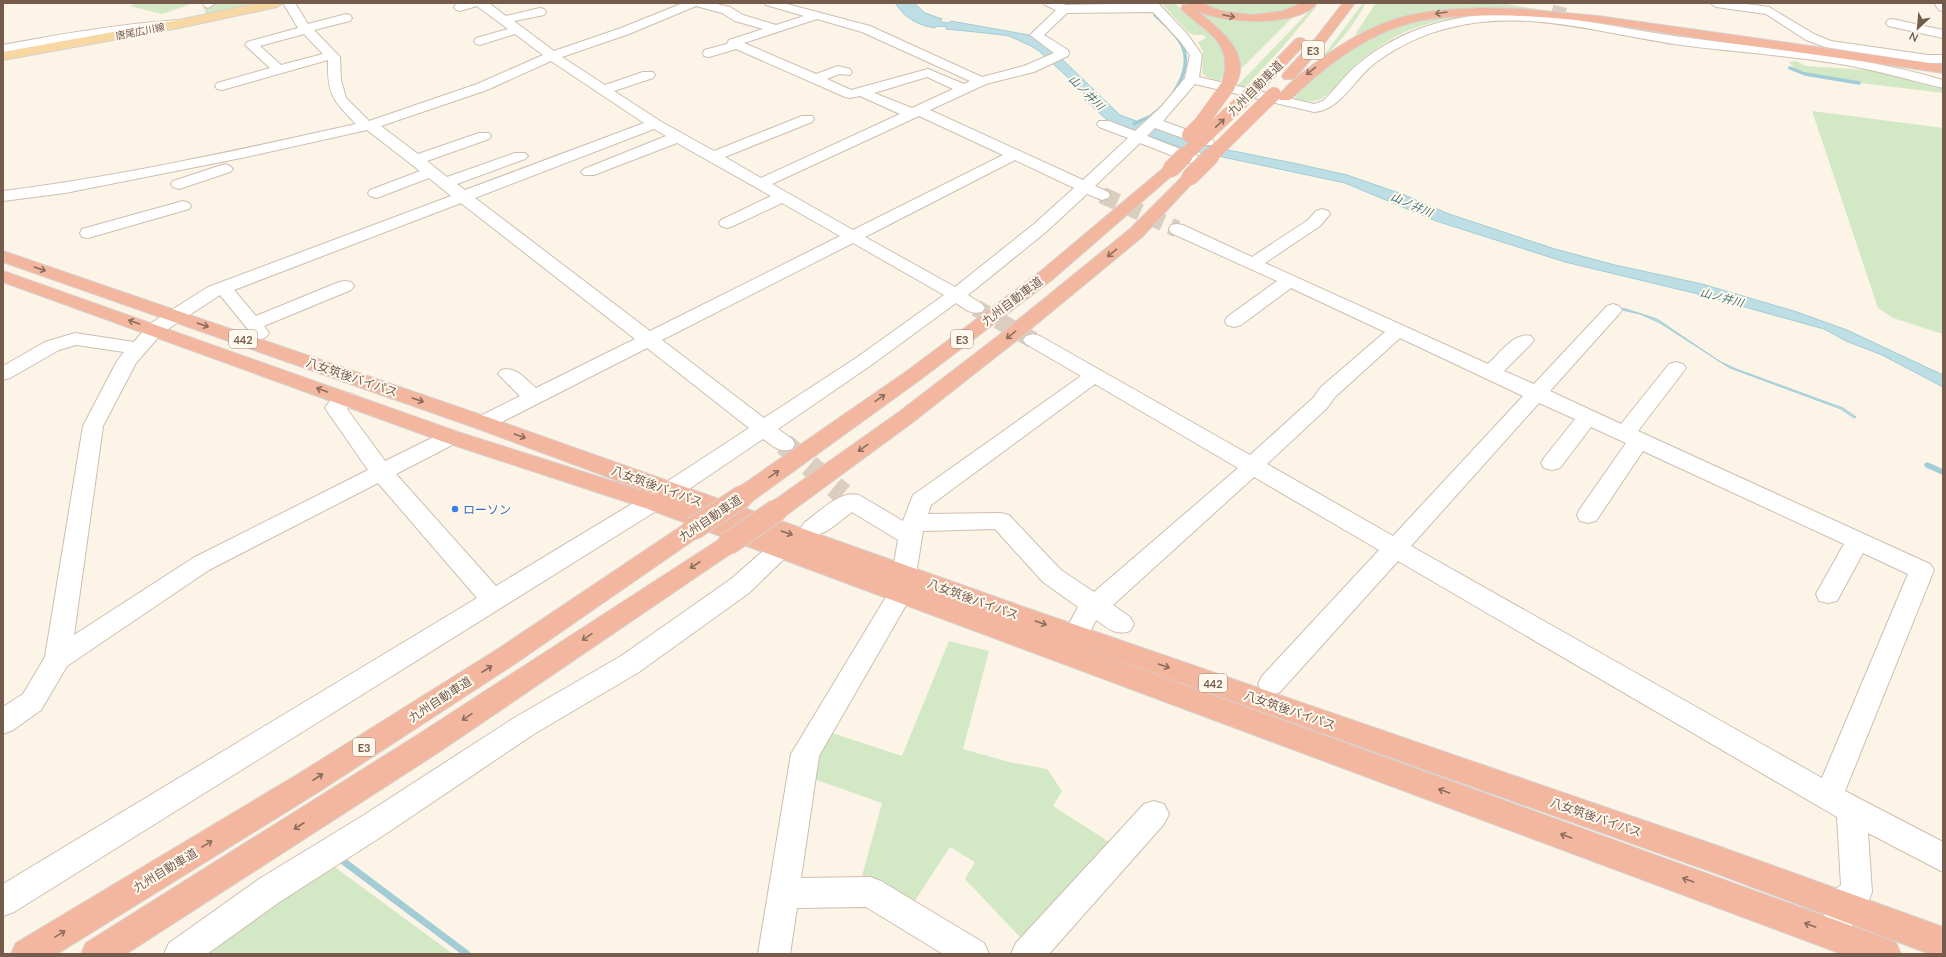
<svg xmlns="http://www.w3.org/2000/svg" width="1946" height="957" font-family="Lato,'Noto Sans JP',sans-serif">
	<style>
		.green { fill: #d3e9c5 }
		.water { fill: #bcdee4; stroke: #a2cdd6 }
		.lines { fill: none; stroke-linecap: round; stroke-linejoin: round }
		.stream-far2 { stroke: #a2cdd6; stroke-width: 3.5 }
		.stream-far1 { stroke: #a2cdd6; stroke-width: 5.5 }
		.stream { stroke: #a2cdd6; stroke-width: 7 }
		.minor-tunnel-far2 { stroke: #d9cec0; stroke-width: 14; stroke-dasharray: 14 6; stroke-linecap: butt }
		.minor-tunnel-far1 { stroke: #d9cec0; stroke-width: 17; stroke-dasharray: 17 8; stroke-linecap: butt }
		.minor-tunnel { stroke: #d9cec0; stroke-width: 22; stroke-dasharray: 22 11; stroke-linecap: butt }
		.minor-casing { stroke: #cfbeb0; stroke-width: 2 }
		.major-casing { stroke: #d8d1cd; stroke-width: 2 }
		.highway-casing { stroke: #d8d1cd; stroke-width: 2 }
		.minor { fill: #fff; fill-rule: evenodd }
		.major { fill: #f7d8a2; fill-rule: evenodd }
		.highway { fill: #f3b7a0; fill-rule: evenodd }
		.highway-bridge-far2-casing { stroke: #d8d1cd; stroke-width: 14; stroke-linecap: butt }
		.highway-bridge-far1-casing { stroke: #d8d1cd; stroke-width: 18; stroke-linecap: butt }
		.highway-bridge-casing { stroke: #d8d1cd; stroke-width: 24; stroke-linecap: butt }
		.highway-bridge-far2 { stroke: #f3b7a0; stroke-width: 14 }
		.highway-bridge-far1 { stroke: #f3b7a0; stroke-width: 17 }
		.highway-bridge { stroke: #f3b7a0; stroke-width: 22 }
		.oneway { stroke: #8d6d5d }
		.shop-dot { fill: #3f7fe0; stroke: #fef8ed; stroke-width: 1.5 }
		.labels { text-anchor: middle; dominant-baseline: central; stroke-width: 4; stroke-linejoin: round; paint-order: stroke }
		.far-street-label { font-size: 10px; fill: #745b4c; stroke: #fef8ed }
		.shield { fill: #fef8ed; stroke: #9d8a7c; stroke-width: 1 }
		.shield-label { font-size: 11px; font-weight: bold; fill: #745b4c }
		.far-water-label { font-size: 11px; font-style: italic; fill: #43757f; stroke: #fef8ed }
		.street-label { font-size: 12px; fill: #745b4c; stroke: #fef8ed }
		.shop-label { font-size: 12px; fill: #366cbe; stroke: #fef8ed; text-anchor: start }
	</style>
	<rect width="100%" height="100%" fill="#fbf4e7"/>
	<path class="green" d="M138 3H194L162 14 130 6Z
		M205 3H264L207 16 204 9Z
		M1161 3H1175C1195 27 1242 42 1220 81L1207 77 1202 73 1203 52 1198 42 1206 38 1203 35H1194L1189 33Z
		M1199 3H1304C1267 21 1237 18 1199 3Z
		M1363 3H1366C1354 24 1340 44 1321 59Z
		M1376 3H1499L1543 10C1474 7 1418 6 1354 36Z
		M1314 6H1317L1281 49 1245 87 1237 86Z
		M1190 7C1229 21 1254 26 1295 15L1242 68 1240 67C1236 39 1212 23 1190 7Z
		M1521 14C1465 16 1420 16 1373 51 1366 56 1359 61 1354 66 1344 76 1335 89 1324 97 1316 103 1303 102 1294 100 1301 87 1315 77 1326 68 1360 39 1403 18 1448 15 1472 12 1497 15 1521 14Z
		M1796 61 1806 66 1882 71 1943 86V93L1861 83 1809 74 1794 68 1789 62Z
		M1812 111 1943 128V334L1893 318 1878 308Z
		M949 641 989 651 963 749 1009 762 1047 769 1062 791 1053 806 1114 845 1080 884 1020 937 965 879 975 862 950 847 912 905 862 876 882 803 811 778 829 732 902 756Z
		M332 865 453 954H195Z"/>
	<path class="water" d="M895 3H914L925 13 942 19 940 22 949 23 951 21 1029 35 1061 58 1120 115 1188 140 1208 146 1293 163 1347 175 1402 194 1449 214 1555 249 1615 265 1702 284 1797 312 1847 330 1943 375V387L1882 355 1846 341 1824 329 1694 293 1565 262 1436 221 1345 183 1185 149 1107 120 1085 100 1084 93 1076 85 1039 51 1031 46 1009 36 995 34 946 29 947 27 937 26 935 28C917 25 905 18 895 3Z
		M1623 308 1657 319 1719 361 1736 369 1843 408 1856 417 1854 418 1841 409 1730 368 1660 323 1640 314 1622 310Z"/>
	<g class="lines">
		<path class="stream-far2" d="M1790 68 1805 74 1859 83
			M1134 124C1139 121 1145 119 1151 116 1171 102 1194 70 1182 45 1176 33 1164 24 1155 15"/>
		<path class="stream-far1" d="M1927 465 1943 472"/>
		<path class="stream" d="M339 858 467 954"/>
		<path class="minor-tunnel-far2" d="M1557 20 1561 3"/>
		<path class="minor-tunnel-far1" d="M1102 195 1177 229
			M976 308 1033 340"/>
		<path class="minor-tunnel" d="M784 444 843 494"/>
		<g class="minor-casing">
			<path id="minor" d="M203 3H216L208 8 204 6Z
				M283 3H295L308 24 346 14 350 15 352 18 350 21 314 30 340 57 341 80 346 98 369 121 477 84 543 55 515 34 480 45 476 44 474 41 476 38 508 29 477 6 460 11 456 10 454 7 456 4 489 3 506 16 540 8 544 9 546 12 544 15 514 21 554 51 621 28 683 3H712L730 7 743 15 776 25 804 16 766 5 764 3H783L870 26 982 77 1024 66 1054 53 1030 35 1056 10 1045 5 1043 3H1059L1066 5 1158 3 1188 35 1202 55 1199 77 1314 104 1323 101C1335 90 1344 76 1357 65 1379 46 1407 32 1434 24 1515 0 1594 25 1674 36 1765 49 1855 54 1943 80V88C1910 80 1879 71 1846 65 1789 55 1731 52 1674 44 1601 33 1526 9 1453 27 1425 33 1398 46 1375 63 1354 79 1341 110 1314 112L1195 84 1163 121 1212 139 1214 142 1212 145H1202L1155 128 1147 136 1201 157 1204 160 1201 163H1191L1140 143 1095 186 1108 192 1110 195 1108 198 1102 200 1087 194 1046 232 968 295 982 304 985 308 982 312C971 315 965 309 956 303L870 366 778 429 792 439 795 444 792 449C779 453 773 446 763 439L661 508 14 912 3 916V884L477 598 378 483 209 570 67 666 41 710 13 730 3 734V707L23 694 45 657 83 426 117 361 124 352 76 345 59 350 10 378 3 380V366L45 342 75 333 134 342 148 325 208 287 451 196 429 178 382 196 376 198 370 196 368 193 370 190 420 171 367 130 246 157 65 193 3 201V191C122 176 239 150 356 124 333 100 327 95 328 60L222 90 217 89 215 86 217 83 270 68 245 45 247 42 298 28ZM696 6 722 13 735 21 763 29 729 40 727 44 704 50 703 53 704 56 709 57 736 49 845 97 850 98 860 96 900 114 761 178 725 157 812 122 814 119 812 116H802L714 151 660 121 614 91 653 78 655 75 653 72H643L605 85 562 57 629 34ZM1153 12 1180 41 1190 55 1185 78 1162 106 1135 131 1109 121H1099L1097 124 1099 127 1128 138 1083 180 930 110 986 84 1034 72 1068 56 1069 53 1068 50 1044 35 1067 13ZM817 19 862 32 970 81 964 84 928 69 851 90 827 79 839 74 850 75 852 72 850 69 838 66 816 74 744 43ZM304 34 323 54 281 65 260 46ZM551 61 644 123 465 190 457 184 525 159 528 156 525 153H515L447 177 427 161 489 139 491 136 489 133H479L418 154 381 126 487 90ZM927 77 953 89 912 108 874 93ZM919 116 1003 155 853 230 772 184ZM654 129 666 136 584 169 581 172 584 175H594L677 143 771 196 721 220 719 223 721 226 727 228 733 226 782 203 840 236 650 331 475 198ZM1015 160 1074 188 1034 224 955 287 865 237ZM461 203 635 339 536 388C525 379 516 366 501 370L498 374 520 396 476 418 473 423 476 428 483 430 490 428 647 348 749 428 645 496 496 586 396 474 458 442 462 437 458 432 451 430 444 432 385 461 347 409 356 399 353 394C341 391 331 398 325 408L368 470 193 558 74 635 103 426 136 363 162 333 220 295 250 332 249 334 251 338C259 340 265 340 269 333L264 326 351 290 354 286 351 282 345 281 339 282 256 316 234 290ZM853 243 944 295 856 358 764 418 662 340Z
				M1710 3H1739L1769 7 1814 34 1831 41 1928 55H1943V63H1928L1825 47 1806 40 1766 14 1716 7Z
				M1934 3H1943V11L1939 10Z
				M1892 19 1943 30V38L1888 26 1886 23 1888 20Z
				M178 20 182 21 184 24 182 27 90 37 3 53V45C61 34 119 24 178 20Z
				M225 164 230 166 233 169 230 172 179 189 173 187 171 184 173 181Z
				M183 201 189 203 191 206 189 209 88 238 82 237 80 233 82 229Z
				M1322 209 1328 211 1330 214 1320 226 1265 263 1488 364C1500 353 1514 332 1531 336L1534 340 1531 344 1504 371 1534 384 1607 306 1613 304 1619 306 1622 310 1619 314 1550 391 1621 424 1669 364 1676 362 1683 364 1686 368 1683 372 1638 431 1930 564 1934 570 1845 791 1943 842V872L1868 833 1872 892 1868 903 1855 911 1856 917 1851 928 1840 933 1829 928C1820 906 1821 898 1841 885L1837 817 1398 561 1280 692 1271 695 1262 692 1258 684 1262 676 1379 550 1254 477 1113 605 1130 617 1134 624 1130 631C1115 636 1108 628 1096 620L1085 642 1076 645 1067 642 1063 635 1078 607 1043 582 995 529 923 531 913 593 819 756 801 878 870 877 881 881 984 943 989 954H943L866 907 797 908 790 954H758L791 754 889 592 898 540 852 512C838 522 822 540 804 535L800 529 804 523C819 512 840 490 859 495L903 521 913 495 1081 376 1026 344 1023 340 1026 336 1033 334 1040 336 1250 455 1313 398 1321 387 1385 332 1291 288 1241 325 1234 327 1227 325 1225 321 1227 317 1277 281 1171 233 1169 229 1171 225 1177 224 1183 225 1252 257 1308 220 1316 211ZM1400 338 1523 396 1393 536 1267 464 1327 408 1335 397ZM1095 384 1238 468 1094 592 1061 570 1009 515 1001 513 928 514 931 505ZM1539 403 1575 419 1544 458 1541 463 1544 468 1552 470 1560 468 1591 427 1626 443 1580 509 1577 515 1580 521 1588 523 1596 521 1643 451 1844 544 1816 594 1819 601 1828 603 1837 601 1863 553 1908 574 1822 778 1411 546Z
				M779 541 787 544 791 550 787 556 749 593 639 672 534 734 384 835 281 901 207 954H164L169 943 259 879 364 815 514 718 621 656 731 579 771 544Z
				M1154 801 1164 804 1169 814 1164 824 1049 954H1011L1016 943 1144 804Z"/>
		</g>
		<g class="major-casing">
			<path id="major" d="M260 3H283L277 7 179 28 3 60V52L179 20Z"/>
		</g>
		<g class="highway-casing">
			<path id="highway" d="M1187 3H1201L1221 11 1252 15 1283 11 1302 3H1317C1299 28 1221 24 1196 10 1219 29 1256 55 1233 89H1223L1221 86C1235 44 1211 35 1183 11L1181 8 1183 5H1188Z
				M1343 3H1355L1323 45 1294 79H1284L1282 76 1284 73 1315 39Z
				M1483 8 1521 9 1598 16 1943 65V73C1865 61 1787 51 1709 40 1629 27 1548 12 1467 16 1448 17 1428 18 1410 23 1363 36 1324 67 1290 100H1280L1278 97C1287 84 1302 73 1314 64 1342 43 1373 24 1407 16 1431 10 1458 9 1483 8Z
				M1300 38 1304 39 1306 42 1304 45 1259 93H1249L1247 90 1249 87 1296 39Z
				M1171 164 1176 166 1179 169 1176 172 1053 279 921 379 751 502 743 504 735 502 732 496 735 490 907 371 1041 271 1166 166Z
				M1190 172 1195 174 1198 177 1195 180 1142 237 1016 341 913 422 785 516 777 518 769 516 766 510 769 504 899 412 1002 333 1130 229 1185 174Z
				M3 251 490 418 1038 612 1718 846 1943 927V954H1930L1718 874 1038 632 1885 938 1896 943 1901 954H1842L739 543 736 550 439 752 126 954H81L86 943 419 734 723 537 704 530 701 535 519 661 320 791 57 954H11L16 943 300 773 501 647 686 523 645 508 444 442 3 282V271L458 432 659 496 476 428 3 262Z"/>
		</g>
		<use href="#minor" class="minor"/>
		<use href="#major" class="major"/>
		<use href="#highway" class="highway"/>
		<g class="highway-bridge-far2-casing">
			<path id="highway-bridge-far2" d="M1189 135 1201 123 1228 86
				M1183 157 1254 90
				M1210 157 1274 94"/>
		</g>
		<g class="highway-bridge-far1-casing">
			<path id="highway-bridge-far1" d="M1171 169 1184 156
				M1190 177 1211 156"/>
		</g>
		<g class="highway-bridge-casing">
			<path id="highway-bridge" d="M693 529 743 496
				M728 544 777 510"/>
		</g>
		<use href="#highway-bridge-far2" class="highway-bridge-far2"/>
		<use href="#highway-bridge-far1" class="highway-bridge-far1"/>
		<use href="#highway-bridge" class="highway-bridge"/>
	</g>
	<defs><path id="oneway-shaft" d="M-6 0H5M1.5-3L5.5 0L1.5 3" fill="none" stroke-width="1.6" stroke-linecap="round" stroke-linejoin="round"/></defs>
	<g class="oneway">
		<use href="#oneway-shaft" transform="translate(1441 13) rotate(171)"/>
		<use href="#oneway-shaft" transform="translate(1229 16) rotate(11)"/>
		<use href="#oneway-shaft" transform="translate(1311 71) rotate(141)"/>
		<use href="#oneway-shaft" transform="translate(1220 123) rotate(-44)"/>
		<use href="#oneway-shaft" transform="translate(1112 253) rotate(140)"/>
		<use href="#oneway-shaft" transform="translate(40 269) rotate(19)"/>
		<use href="#oneway-shaft" transform="translate(134 322) rotate(-161)"/>
		<use href="#oneway-shaft" transform="translate(203 325) rotate(19)"/>
		<use href="#oneway-shaft" transform="translate(1011 335) rotate(141)"/>
		<use href="#oneway-shaft" transform="translate(322 390) rotate(-160)"/>
		<use href="#oneway-shaft" transform="translate(880 398) rotate(-35)"/>
		<use href="#oneway-shaft" transform="translate(418 400) rotate(19)"/>
		<use href="#oneway-shaft" transform="translate(520 436) rotate(20)"/>
		<use href="#oneway-shaft" transform="translate(863 448) rotate(144)"/>
		<use href="#oneway-shaft" transform="translate(774 474) rotate(-35)"/>
		<use href="#oneway-shaft" transform="translate(787 533) rotate(19)"/>
		<use href="#oneway-shaft" transform="translate(695 565) rotate(147)"/>
		<use href="#oneway-shaft" transform="translate(1041 623) rotate(19)"/>
		<use href="#oneway-shaft" transform="translate(587 637) rotate(146)"/>
		<use href="#oneway-shaft" transform="translate(1164 666) rotate(19)"/>
		<use href="#oneway-shaft" transform="translate(487 669) rotate(-33)"/>
		<use href="#oneway-shaft" transform="translate(467 717) rotate(146)"/>
		<use href="#oneway-shaft" transform="translate(318 777) rotate(-33)"/>
		<use href="#oneway-shaft" transform="translate(1444 791) rotate(-160)"/>
		<use href="#oneway-shaft" transform="translate(299 826) rotate(147)"/>
		<use href="#oneway-shaft" transform="translate(1566 836) rotate(-160)"/>
		<use href="#oneway-shaft" transform="translate(207 844) rotate(-31)"/>
		<use href="#oneway-shaft" transform="translate(1688 880) rotate(-160)"/>
		<use href="#oneway-shaft" transform="translate(1810 925) rotate(-160)"/>
		<use href="#oneway-shaft" transform="translate(60 934) rotate(-31)"/>
	</g>
	<circle class="shop-dot" cx="455" cy="509" r="4"/>
	<g class="labels">
		<g class="far-street-label">
			<text transform="translate(140 31) rotate(-11)">唐尾広川線</text>
		</g>
		<g class="shield">
			<rect x="1302" y="41" width="22" height="18" rx="3"/>
			<rect x="229" y="330" width="28" height="18" rx="3"/>
			<rect x="951" y="330" width="22" height="18" rx="3"/>
			<rect x="1199" y="674" width="28" height="18" rx="3"/>
			<rect x="353" y="738" width="22" height="18" rx="3"/>
		</g>
		<g class="shield-label">
			<text x="1313" y="50">E3</text>
			<text x="243" y="339">442</text>
			<text x="962" y="339">E3</text>
			<text x="1213" y="683">442</text>
			<text x="364" y="747">E3</text>
		</g>
		<g class="far-water-label">
			<text transform="translate(1087 92) rotate(44)">山ノ井川</text>
			<text transform="translate(1412 204) rotate(23)">山ノ井川</text>
			<text transform="translate(1722 297) rotate(15)">山ノ井川</text>
		</g>
		<g class="street-label">
			<text transform="translate(1255 88) rotate(-45)">九州自動車道</text>
			<text transform="translate(1012 301) rotate(-37)">九州自動車道</text>
			<text transform="translate(352 377) rotate(19)">八女筑後バイパス</text>
			<text transform="translate(657 486) rotate(20)">八女筑後バイパス</text>
			<text transform="translate(710 518) rotate(-34)">九州自動車道</text>
			<text transform="translate(973 599) rotate(20)">八女筑後バイパス</text>
			<text transform="translate(440 699) rotate(-33)">九州自動車道</text>
			<text transform="translate(1290 710) rotate(19)">八女筑後バイパス</text>
			<text transform="translate(1596 817) rotate(19)">八女筑後バイパス</text>
			<text transform="translate(165 870) rotate(-31)">九州自動車道</text>
		</g>
		<g class="shop-label">
			<text x="463" y="509">ローソン</text>
		</g>
	</g>
	<rect width="1946" height="957" fill="none" stroke="#745b4c" stroke-width="8"/>
	<g transform="translate(1918 28) rotate(206)" stroke="#fef8ed" stroke-width="3" paint-order="stroke">
	<path d="M0-3L7 15L0 10L-7 15Z" fill="#745b4c"/>
	<text y="-6" font-size="11" font-weight="bold" text-anchor="middle" fill="#745b4c">N</text>
	</g>
</svg>
